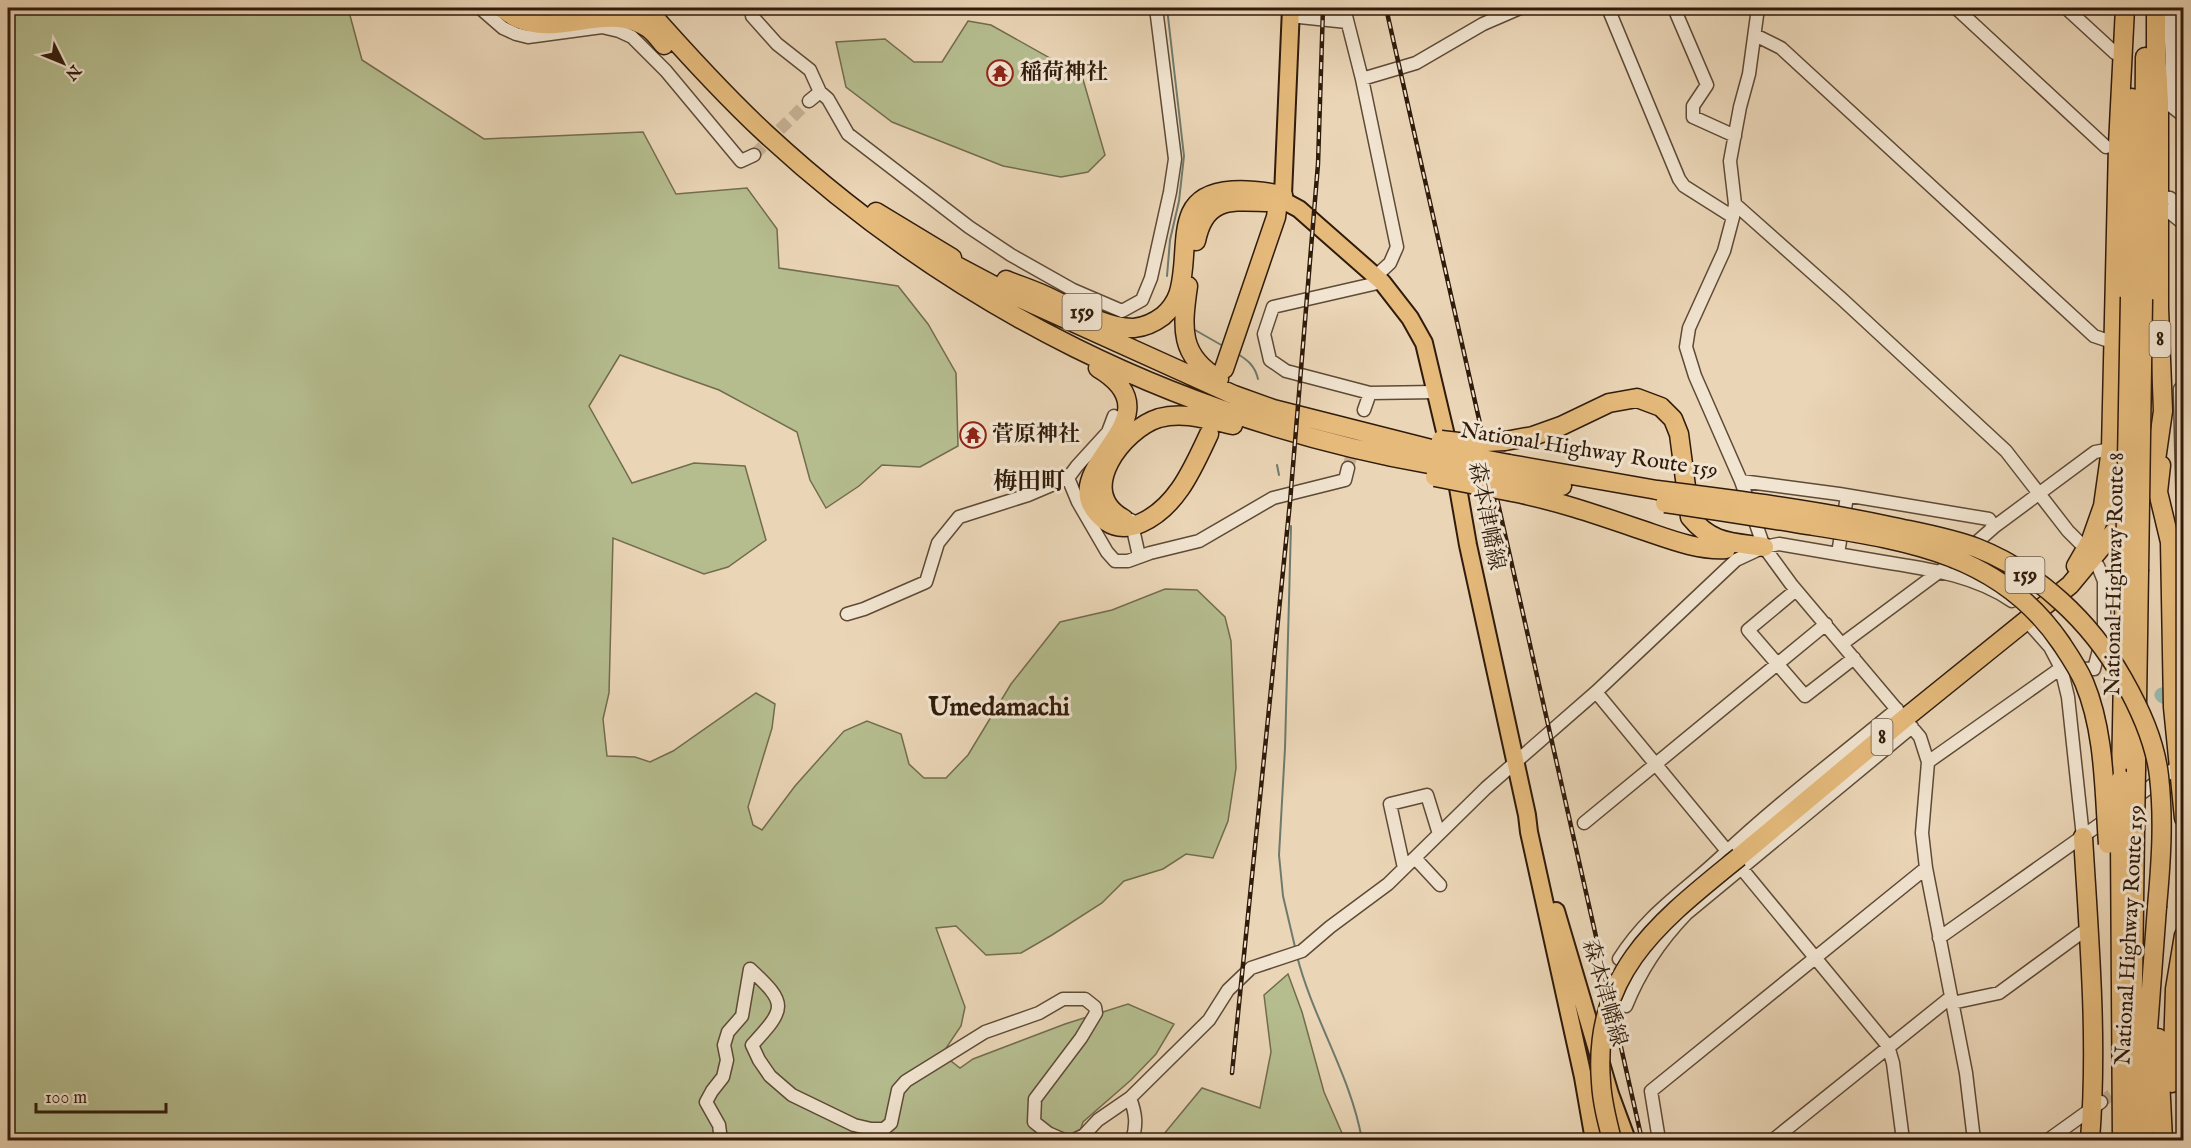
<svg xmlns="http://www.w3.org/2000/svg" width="2191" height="1148" font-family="'IM FELL English','Noto Serif JP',serif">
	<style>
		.green { fill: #b5bd8f; stroke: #726c4d; stroke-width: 1.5 }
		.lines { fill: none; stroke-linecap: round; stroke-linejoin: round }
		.stream { stroke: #6e7a6d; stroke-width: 2 }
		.river { stroke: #98b9ae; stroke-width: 15 }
		.minor-tunnel { stroke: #c5b094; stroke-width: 12; stroke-dasharray: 12 6; stroke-linecap: butt }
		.minor-casing { stroke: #5e4a36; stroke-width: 15 }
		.major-casing { stroke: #301b0b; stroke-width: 20 }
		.highway-casing { stroke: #301b0b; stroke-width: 21 }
		.minor { stroke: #f1e4d0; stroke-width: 12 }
		.major { stroke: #e5ba7b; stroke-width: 16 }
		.highway { stroke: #e5ba7b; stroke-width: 18 }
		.rail-casing { stroke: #301b0b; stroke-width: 4.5 }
		.rail { stroke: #f1e4d0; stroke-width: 2; stroke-dasharray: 7; stroke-linecap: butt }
		.highway-bridge-casing { stroke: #301b0b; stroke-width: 21; stroke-linecap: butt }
		.highway-bridge { stroke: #e5ba7b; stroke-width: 18 }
		.labels { text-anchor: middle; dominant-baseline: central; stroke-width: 6; stroke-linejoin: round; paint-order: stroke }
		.shield { fill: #f1e4d0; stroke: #6a5746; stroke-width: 1.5 }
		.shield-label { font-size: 21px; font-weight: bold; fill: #301b0b }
		.poi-label { font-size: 22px; font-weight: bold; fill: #301b0b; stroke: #f1e4d0; text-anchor: start }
		.street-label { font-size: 22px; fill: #301b0b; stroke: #f1e4d0 }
		.neighbourhood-label { font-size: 24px; font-weight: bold; fill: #301b0b; stroke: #f1e4d0 }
		.quarter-label { font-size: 26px; font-weight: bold; fill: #301b0b; stroke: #f1e4d0 }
	</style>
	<rect width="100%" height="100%" fill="#ead5b6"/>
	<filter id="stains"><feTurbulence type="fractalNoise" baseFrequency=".00333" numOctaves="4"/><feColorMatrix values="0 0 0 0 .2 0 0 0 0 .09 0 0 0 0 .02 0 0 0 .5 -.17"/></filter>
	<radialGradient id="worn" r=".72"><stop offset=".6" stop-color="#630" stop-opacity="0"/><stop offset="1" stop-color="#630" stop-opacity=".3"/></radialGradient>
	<path class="green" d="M8 8H348L362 60 484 139 643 132 676 194 747 188 777 229 779 268 898 286 928 324 956 373 958 446 920 467 882 465 859 486 826 508 810 480 797 432 719 390 620 355 589 406 632 483 694 463 745 466 766 540 728 567 704 574 613 538 609 693 603 719 607 756 635 757 650 762 673 751 756 693 775 704 772 728 748 807 753 825 762 830 795 786 844 731 867 721 901 734 909 764 924 778H946L968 755 1011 684 1060 622 1112 610 1165 589 1197 590 1225 617 1231 641 1236 768 1228 821 1213 858 1186 854 1163 869 1124 881 1102 903 1052 935 1021 953 986 955 956 926 936 928 965 1007 961 1026 942 1054 960 1068 973 1059 1065 1024 1128 1004 1174 1024 1156 1054 1131 1080 1083 1122 1077 1140H8Z
		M968 21 991 25 1082 76 1105 155 1088 172 1061 177 1003 166 892 122 846 87 836 42 885 39 914 62H942Z
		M1288 974 1302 1012 1324 1092 1345 1140H1159L1202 1088 1260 1108 1271 1052 1264 995Z"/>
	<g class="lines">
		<path class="stream" d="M1167 276 1170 240 1179 201 1184 156 1167 8
			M1195 330 1223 346
			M1236 353C1248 360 1255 366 1258 379
			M1277 465 1279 475
			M1291 526 1285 748 1279 855 1283 896 1295 947
			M1297 956C1313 1019 1351 1076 1362 1140"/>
		<path class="river" d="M2162 695 2184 708"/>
		<path class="minor-tunnel" d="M754 155 809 101
			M1348 468 1364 410
			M2101 1102 2125 1085"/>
		<g class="minor-casing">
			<path id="minor" d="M480 8 503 28 516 34 528 37 602 27 619 31 632 37 666 71 741 161 754 155
				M753 8 752 16 777 44 810 70 820 92
				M1344 8 1362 79 1397 247 1390 263 1376 276
				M1608 8 1679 179 1684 186 1733 217
				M1674 8 1707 85 1693 106V117L1735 136
				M1758 8 1749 74 1740 107 1730 161 1735 204 1733 217 1724 251 1689 328 1686 347 1695 376 1741 481 1764 547 1791 584 1920 737 1928 762 1922 833 1926 868 1966 1073 1974 1140
				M1956 8 2106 147
				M2066 8 2115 53 2122 49
				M2170 8 2173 107
				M1290 16 1347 22
				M1755 35 1781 48 2094 336 2112 342
				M1362 79 1416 63 1483 24 1520 8
				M809 101 820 92 828 99 848 134 969 227 1011 255 1073 290 1122 311 1142 300 1151 278 1170 192 1175 159 1156 8
				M2166 102 2184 116
				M2159 197 2170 198 2184 211
				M1735 204 1843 300 2006 451 2068 531 2080 543
				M2159 212 2168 211 2184 224
				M1382 282 1273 307 1264 334 1270 360 1286 371 1370 393 1436 392
				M2184 385 2180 389 2184 552
				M1364 410 1370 393
				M1068 478 1078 502 1107 552 1115 561H1128L1150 553 1199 541 1273 498 1345 480 1348 468
				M1741 481 1839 494 1989 519 1994 527
				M1131 520 1139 556
				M1969 549 1994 527 2095 452 2111 449
				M1838 554 1847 496
				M1796 590 1748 630 1805 696 1854 658
				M847 614 864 609 926 582 938 543 959 517 1028 495 1068 478 1077 466 1108 432 1114 416
				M2026 620 2050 647 2061 668 2068 697 2083 837
				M1842 644 1943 569
				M1596 692 1888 1046 1893 1063 1903 1140
				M1928 762 2061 668 2094 669 2104 631V581L2098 566
				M2131 801 2182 763
				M1584 823 1826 624
				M1415 858 1440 885
				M1404 868 1390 804 1427 795 1439 834
				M1939 938 2110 817
				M1619 959C1648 913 1684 892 1722 856 1777 804 1838 758 1897 709
				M750 969C788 1004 786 1008 752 1045L759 1060 770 1076 792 1095 854 1125 871 1129H884L891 1123 898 1090 906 1081 985 1032 1039 1013 1063 999H1085L1095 1007 1096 1013 1081 1038 1035 1099 1034 1122 1048 1133 1064 1140
				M1952 1003 1999 993 2081 933 2089 930
				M1626 1006C1640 971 1659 942 1686 914L1912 727
				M1130 1098C1136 1114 1137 1125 1132 1140
				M721 1140 719 1125 706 1102 712 1091 723 1077 727 1060 724 1045 728 1032 742 1016 750 969
				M1074 1140 1084 1135 1098 1120 1130 1098 1209 1020 1228 990 1251 968 1302 951 1330 927 1388 884 1486 788 1596 692 1736 560 1764 547 1779 544C1814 550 1849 556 1884 562 1928 569 1974 575 2012 601
				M1659 1140 1651 1091 1926 868
				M1773 1140 1951 997
				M2048 1140 2101 1102"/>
		</g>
		<g class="major-casing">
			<path id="major" d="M1278 202H1286L1299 209 1382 282 1410 318 1424 343 1457 482 1468 545 1527 815 1529 832 1583 1077 1594 1140
				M1286 202 1283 195 1291 8
				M1556 911 1610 1094 1627 1140"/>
		</g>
		<g class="highway-casing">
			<path id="highway" d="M502 8C506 11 511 15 517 18 558 38 607 1 648 28 654 32 659 39 664 45
				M646 8C684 51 723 94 765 133 954 308 1180 420 1434 465
				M876 212 952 258
				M1196 241C1206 191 1239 203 1278 202L1276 217 1224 369
				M938 256 1004 291 1234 395 1273 409 1431 449
				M1006 280C1018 285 1031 289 1044 295 1069 306 1106 329 1134 328 1144 327 1155 322 1163 316 1179 302 1181 288 1183 268 1185 250 1184 229 1191 213 1205 182 1257 190 1283 195
				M1188 286C1182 328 1179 356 1219 379
				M2130 297 2132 98
				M2143 299 2145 57
				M1098 368C1187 421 1039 471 1107 522 1117 529 1130 528 1141 523 1177 507 1193 468 1209 434
				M1505 441 1533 436 1561 426 1609 403 1637 398 1661 407 1673 419 1679 434 1690 517C1712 544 1732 542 1764 547
				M1509 464 1657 490
				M2161 465 2158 492 2170 542 2173 707 2184 818
				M1510 477 1562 486
				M1512 492C1554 500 1595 514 1636 528 1664 537 1696 551 1726 549
				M1124 519C1074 492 1123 429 1159 418 1184 411 1209 420 1233 425
				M2076 566 2091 540 2103 506 2111 449 2118 145 2125 8
				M2136 769 2139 571
				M2121 779 2125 570
				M2135 830 2132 1053 2135 1140
				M2083 837C2089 938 2098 1039 2090 1140
				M2120 838 2122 1140
				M1739 857 1904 719 2070 585 2129 514 2147 484 2156 460 2163 411 2159 308V101L2156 51V8
				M2158 1038 2163 1140
				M2172 1083 2175 989 2184 935
				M2146 1127 2148 1029 2157 907"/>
		</g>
		<use href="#minor" class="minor"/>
		<use href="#major" class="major"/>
		<use href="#highway" class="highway"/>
		<g class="rail-casing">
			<path id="rail" d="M1386 8 1642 1140
				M1232 1073 1290 502 1318 164 1323 8"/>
		</g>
		<use href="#rail" class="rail"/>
		<g class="highway-bridge-casing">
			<path id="highway-bridge" d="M1441 440 1467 443 1505 441
				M1431 449 1509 464
				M1434 465 1510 477
				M1435 477 1512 492
				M1657 490C1737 500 1816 510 1894 527 1922 533 1951 538 1977 548 2038 572 2091 622 2123 679 2140 709 2155 741 2159 776 2164 820 2161 863 2157 907
				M1665 503C1715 510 1764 518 1814 526 1911 541 2002 556 2061 643 2069 655 2078 668 2084 682 2105 732 2104 790 2108 844
				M2125 570 2130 297
				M2139 571 2143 299
				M2135 830 2136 769
				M2120 838 2121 779
				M1612 1140C1607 1121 1602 1102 1601 1082 1592 971 1662 920 1739 857"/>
		</g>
		<use href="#highway-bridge" class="highway-bridge"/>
	</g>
	<defs>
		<g id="temple-ring" transform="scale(1.35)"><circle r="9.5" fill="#f1e4d0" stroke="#8f2418" stroke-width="1.5"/><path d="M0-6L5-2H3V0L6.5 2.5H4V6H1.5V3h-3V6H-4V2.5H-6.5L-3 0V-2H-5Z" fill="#8f2418"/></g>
	</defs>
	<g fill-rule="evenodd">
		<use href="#temple-ring" x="1000" y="73"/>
		<use href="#temple-ring" x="973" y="435"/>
	</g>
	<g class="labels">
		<g class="shield">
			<rect x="1062.5" y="294" width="39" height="36" rx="4.5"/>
			<rect x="2149.5" y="321" width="21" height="36" rx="4.5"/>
			<rect x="2005.5" y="557" width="39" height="36" rx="4.5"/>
			<rect x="1871.5" y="719" width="21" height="36" rx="4.5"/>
		</g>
		<g class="shield-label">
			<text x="1082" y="312">159</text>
			<text x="2160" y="339">8</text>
			<text x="2025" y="575">159</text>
			<text x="1882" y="737">8</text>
		</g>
		<g class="poi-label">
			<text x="1020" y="73">稲荷神社</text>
			<text x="992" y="435">菅原神社</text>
		</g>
		<g class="street-label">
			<text transform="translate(1589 451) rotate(9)">National Highway Route 159</text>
			<text transform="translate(1486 516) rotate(79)">森本津幡線</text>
			<text transform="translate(2115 574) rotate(-89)">National Highway Route 8</text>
			<text transform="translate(2130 935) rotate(-87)">National Highway Route 159</text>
			<text transform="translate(1604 993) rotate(74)">森本津幡線</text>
		</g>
		<g class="neighbourhood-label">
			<text x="1029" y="482">梅田町</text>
		</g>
		<g class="quarter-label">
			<text x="999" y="707">Umedamachi</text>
		</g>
	</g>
	<rect width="2191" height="1148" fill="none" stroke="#ead5b6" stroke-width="30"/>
	<rect x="9" y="9" width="2173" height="1130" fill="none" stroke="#301b0b" stroke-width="3"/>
	<rect x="15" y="15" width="2161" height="1118" fill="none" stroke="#301b0b" stroke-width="1.5"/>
	<g transform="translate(63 63) rotate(133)" stroke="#f1e4d0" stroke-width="4.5" paint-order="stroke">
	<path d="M0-4.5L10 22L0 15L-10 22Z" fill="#301b0b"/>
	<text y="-9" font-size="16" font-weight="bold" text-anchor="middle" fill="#301b0b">N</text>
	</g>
	<path d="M36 1103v9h130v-9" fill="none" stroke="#301b0b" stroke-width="3"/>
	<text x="45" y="1103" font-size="18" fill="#301b0b" stroke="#f1e4d0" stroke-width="4.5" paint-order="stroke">100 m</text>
	<rect width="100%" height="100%" filter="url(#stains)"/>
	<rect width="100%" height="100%" fill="url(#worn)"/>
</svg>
